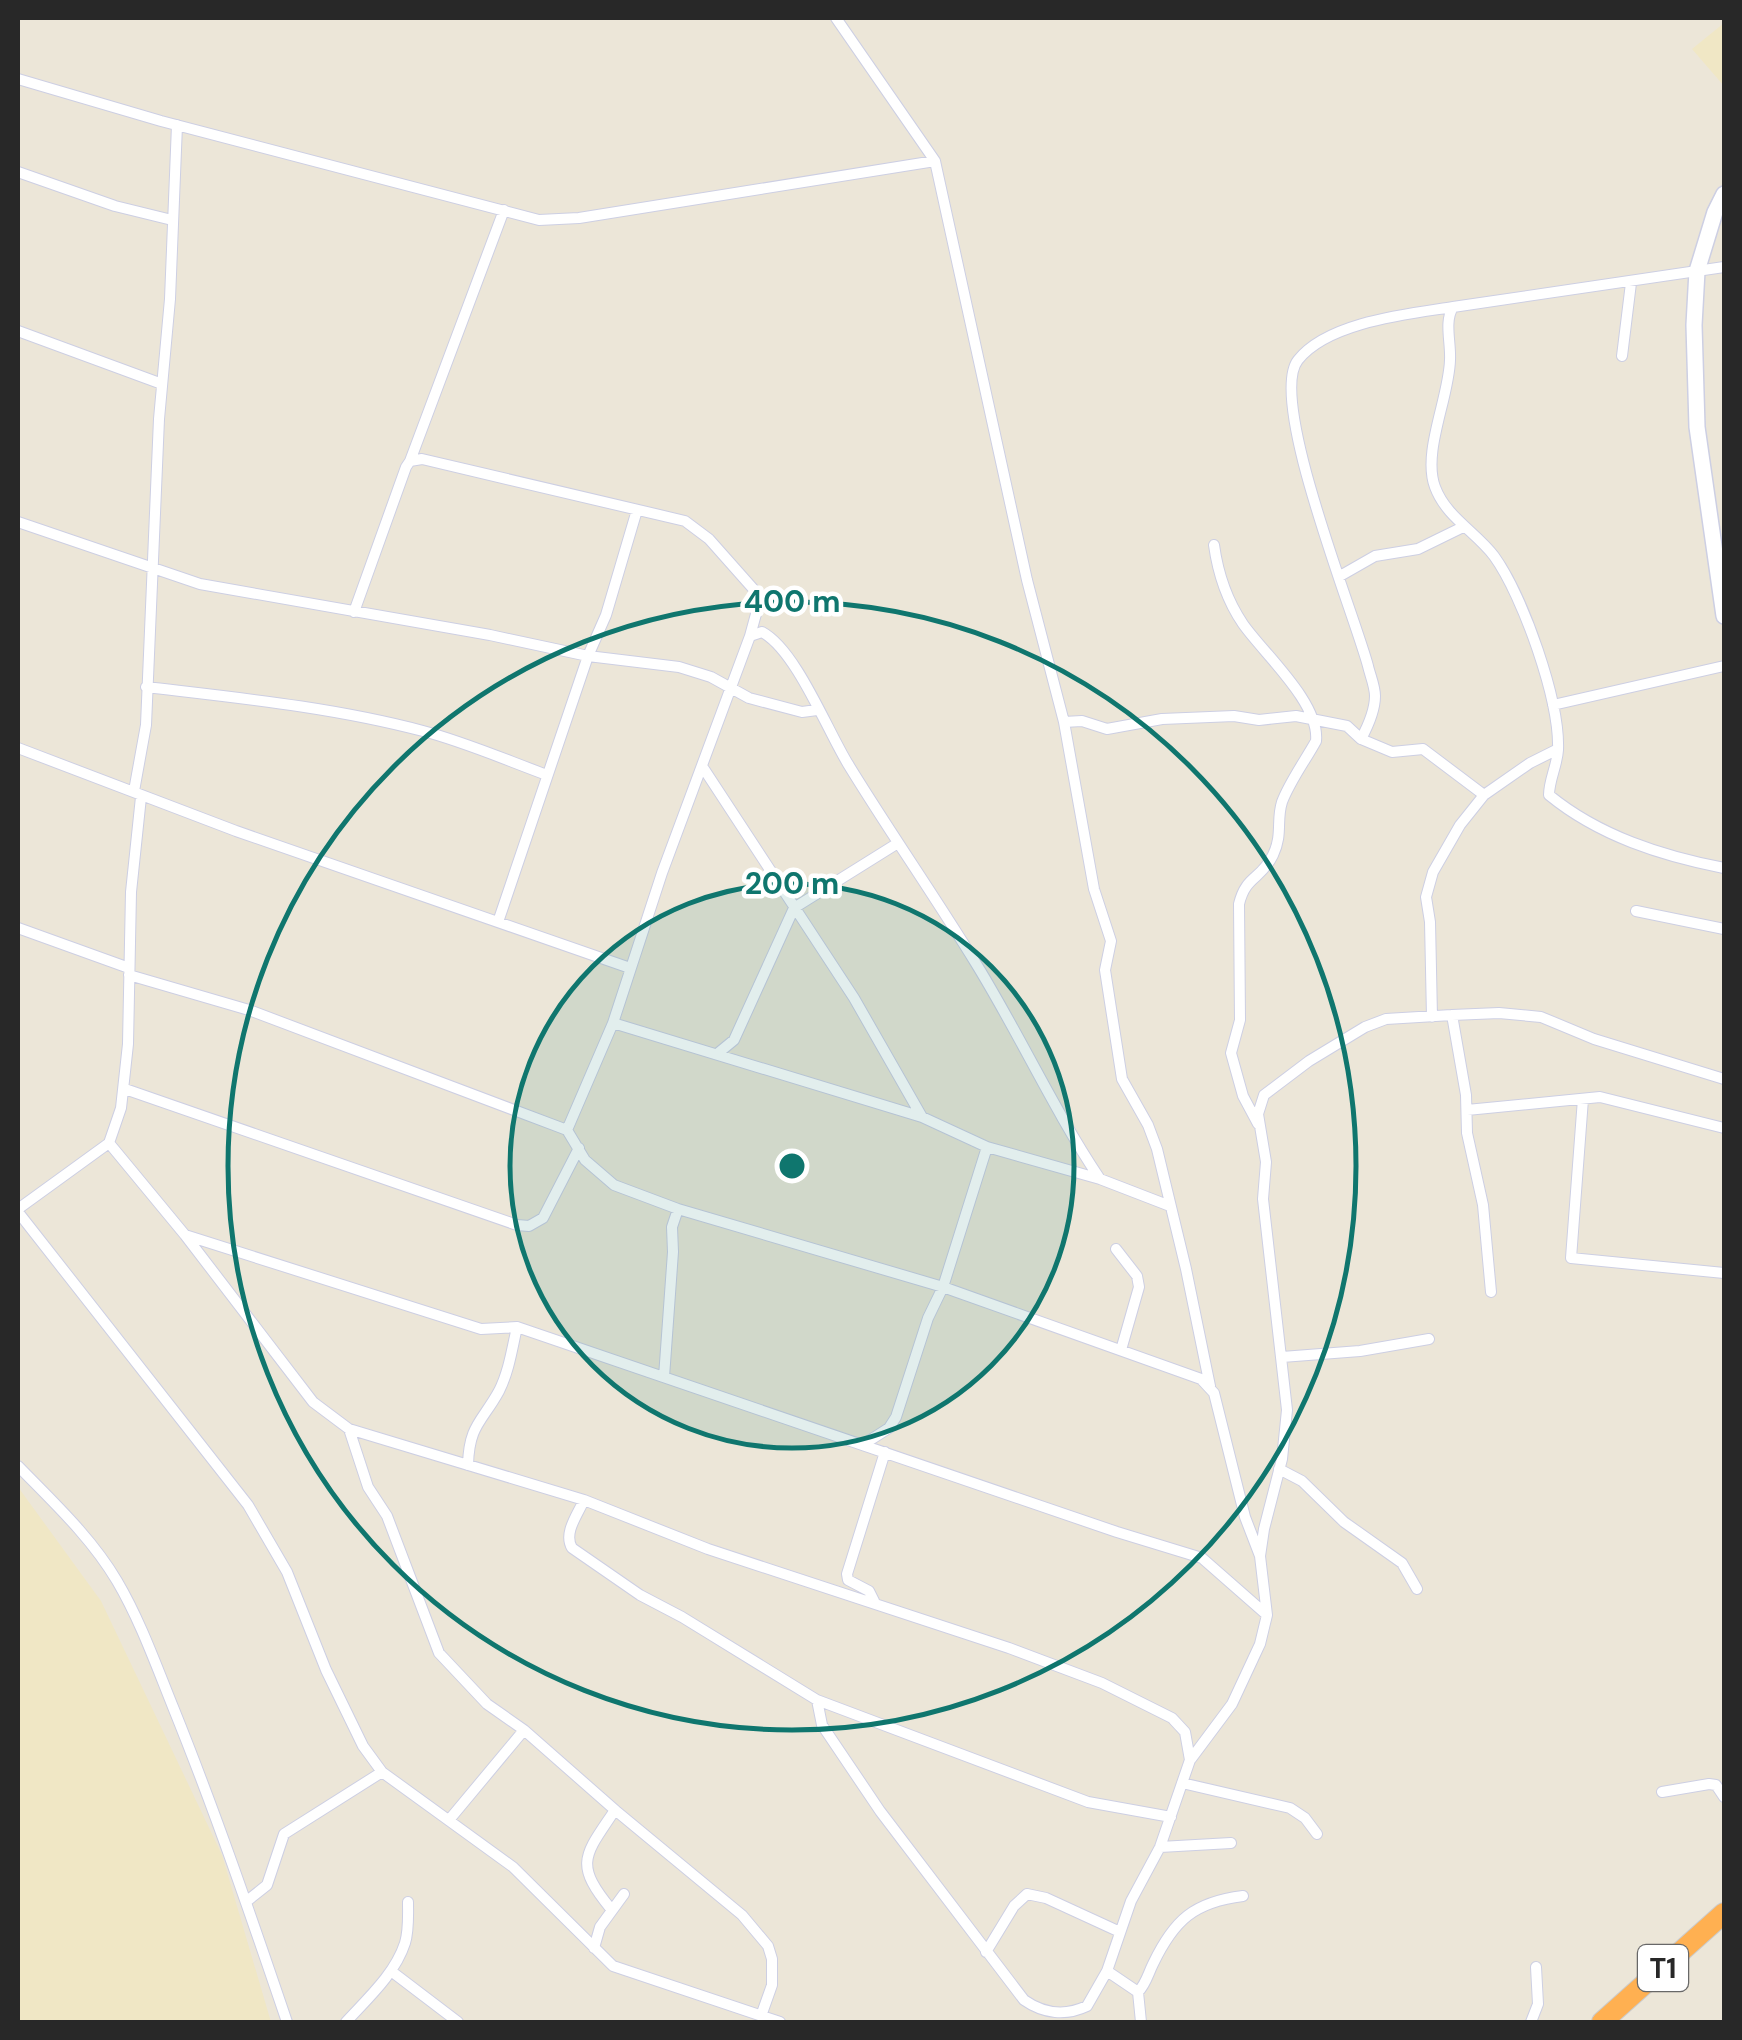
<svg xmlns="http://www.w3.org/2000/svg" width="1742" height="2040" font-family="'DM Sans',sans-serif">
	<style>
		.education { fill: #f0e7c5 }
		.lines { fill: none; stroke-linecap: round; stroke-linejoin: round }
		.street-casing { stroke: #cdcfe3; stroke-width: 12 }
		.secondary-casing { stroke: #cdcfe3; stroke-width: 18 }
		.highway-casing { stroke: #cbcbcb; stroke-width: 22 }
		.street { stroke: #fff; stroke-width: 10 }
		.secondary { stroke: #fff; stroke-width: 15 }
		.highway { stroke: #ffb051; stroke-width: 20 }
		.ring { fill: none; stroke: #0f766e; stroke-width: 5 }
		.labels { text-anchor: middle; dominant-baseline: central; stroke-width: 9; stroke-linejoin: round; paint-order: stroke }
		.shield { fill: #fff; stroke: #686868; stroke-width: 2.5 }
		.shield-label { font-size: 28px; font-weight: bold; fill: #282828 }
		.centre { fill: #0f766e; stroke: #fff; stroke-width: 5 }
		.ring-label { font-size: 30px; text-anchor: middle; font-weight: bold; fill: #0f766e; stroke: #fff; stroke-width: 9; stroke-linejoin: round; paint-order: stroke }
	</style>
	<rect width="100%" height="100%" fill="#ece6d8"/>
	<path class="education" d="M1724 23V86L1692 49Z
		M18 1487 101 1601 222 1855 271 2022H18Z"/>
	<g class="lines">
		<g class="street-casing">
			<path id="street" d="M836 18 935 161 1027 580 1064 722 1094 889 1111 941 1105 970 1122 1079 1148 1125 1157 1149 1186 1269 1210 1386
				M18 79 161 121 539 220 579 218 935 161
				M18 172 115 206 172 220
				M1724 267 1453 307C1444 322 1451 342 1450 360 1449 398 1422 452 1435 487 1446 517 1476 532 1494 556 1523 596 1560 701 1558 750 1557 766 1549 780 1549 795 1599 836 1662 856 1724 868
				M18 331 162 384
				M1622 356 1631 283
				M410 461 504 210
				M18 522 200 584 490 635 588 656 679 667 711 677 749 698 802 712 817 710
				M1214 545C1218 574 1226 599 1243 624 1264 654 1320 703 1316 741 1305 761 1290 781 1282 802 1276 821 1283 834 1273 855 1261 880 1246 875 1239 904L1240 1020 1231 1053 1243 1096 1258 1124
				M1340 576 1375 556 1418 549 1463 527
				M354 612 406 467 410 461 422 459 685 521 709 539 756 592 759 603 750 636 662 873 613 1023 567 1130
				M750 636 762 632C796 650 827 730 848 764 889 831 934 895 975 962 1019 1033 1053 1109 1100 1179
				M146 687C239 698 332 707 423 731 465 742 506 760 547 775
				M1553 705 1724 666
				M1064 722 1082 721 1107 729 1162 719 1234 716 1259 720 1296 716 1347 726 1361 739 1392 752 1423 749 1484 795
				M1361 739C1368 726 1375 711 1375 696 1375 686 1370 675 1368 666 1354 613 1267 399 1298 360 1328 322 1408 314 1453 307
				M18 748 236 831 630 968
				M702 766 854 998 922 1117
				M134 791 146 725 159 419 170 299 177 125
				M1636 911 1724 929
				M498 922 588 656 606 615 637 510
				M18 928 129 968
				M129 975 249 1010 567 1130 585 1160 614 1185 678 1209 943 1287 1201 1379 1214 1393 1245 1517 1260 1556
				M1452 1015 1466 1095 1467 1133 1483 1205 1491 1292
				M1432 1017 1430 922 1426 897 1433 872 1460 825 1484 795 1530 763 1558 749
				M613 1023 922 1117 987 1147 1100 1179 1170 1206
				M717 1054 734 1040 794 908 898 843
				M125 1089 517 1225 529 1226 543 1218 579 1148
				M1583 1099 1571 1258 1724 1273
				M1467 1110 1600 1097 1724 1128
				M109 1143 185 1235 313 1402 349 1429 584 1500 708 1549 1009 1648 1102 1683 1172 1718 1185 1732 1190 1760 1160 1847 1131 1901 1107 1971 1087 2006C1066 2016 1044 2014 1024 2000L880 1811 822 1725 817 1700
				M18 1209 109 1143 121 1108 128 1044 131 892 141 797
				M18 1212 248 1505 287 1572 326 1670 363 1746 382 1772 513 1867 613 1966 780 2022
				M185 1235 481 1329 517 1327 1117 1532 1202 1558 1267 1615
				M1116 1249 1137 1276 1139 1287 1121 1350
				M1282 1357 1360 1351 1429 1339
				M664 1377 673 1252 672 1227 678 1209
				M349 1429 368 1487 387 1516 439 1653 487 1704 524 1730 615 1810 742 1915 768 1946 772 1959V1985L761 2016
				M864 1444 889 1428 896 1417 928 1318 943 1287 987 1147
				M468 1465C469 1425 482 1422 499 1391 509 1371 512 1349 517 1327
				M18 1466C53 1502 91 1537 117 1581 140 1620 156 1665 173 1707 215 1811 251 1916 287 2022
				M1279 1469 1302 1481 1344 1522 1402 1563 1417 1589
				M584 1500C578 1514 563 1533 572 1548L640 1595 682 1617 817 1700 1088 1802 1171 1817
				M874 1601 869 1591 848 1580 847 1574 885 1452
				M1191 1759 1232 1704 1260 1644 1267 1615 1260 1556 1264 1529 1282 1459 1287 1410 1263 1199 1266 1162 1258 1114 1264 1095 1309 1061 1365 1027 1386 1019 1452 1015 1499 1013 1541 1017 1594 1039 1724 1079
				M1182 1783 1290 1808 1305 1818 1317 1834
				M1662 1792 1709 1784 1716 1785 1724 1797
				M449 1820 524 1730
				M1160 1847 1231 1843
				M247 1901 267 1885 284 1834 382 1772
				M611 1909C573 1863 585 1855 615 1810
				M594 1948 600 1927 624 1894
				M986 1952 1014 1906 1027 1894 1046 1898 1120 1932
				M391 1971 458 2022
				M1107 1971 1138 1992 1141 2022
				M1138 1992C1146 1984 1148 1974 1153 1964 1174 1920 1194 1902 1243 1896
				M346 2022C367 1999 395 1974 405 1943 409 1930 408 1915 408 1902
				M1531 2022 1538 2004 1536 1967"/>
		</g>
		<g class="secondary-casing">
			<path id="secondary" d="M1724 194 1715 212 1697 271 1694 325 1697 427 1724 616"/>
		</g>
		<g class="highway-casing">
			<path id="highway" d="M1602 2022 1724 1913"/>
		</g>
		<use href="#street" class="street"/>
		<use href="#secondary" class="secondary"/>
		<use href="#highway" class="highway"/>
	</g>
	<circle cx="792" cy="1166" r="282" fill="#0f766e" fill-opacity=".12"/>
	<g class="ring">
		<circle cx="792" cy="1166" r="282"/>
		<circle cx="792" cy="1166" r="564"/>
	</g>
	<g class="labels">
		<rect class="shield" x="1638" y="1945" width="50" height="46" rx="8"/>
		<g class="shield-label">
			<text x="1663" y="1968">T1</text>
		</g>
	</g>
	<circle cx="792" cy="1166" r="15" class="centre"/>
	<g class="ring-label">
		<text x="792" y="612">400 m</text>
		<text x="792" y="894">200 m</text>
	</g>
	<rect width="1742" height="2040" fill="none" stroke="#282828" stroke-width="40"/>
</svg>
